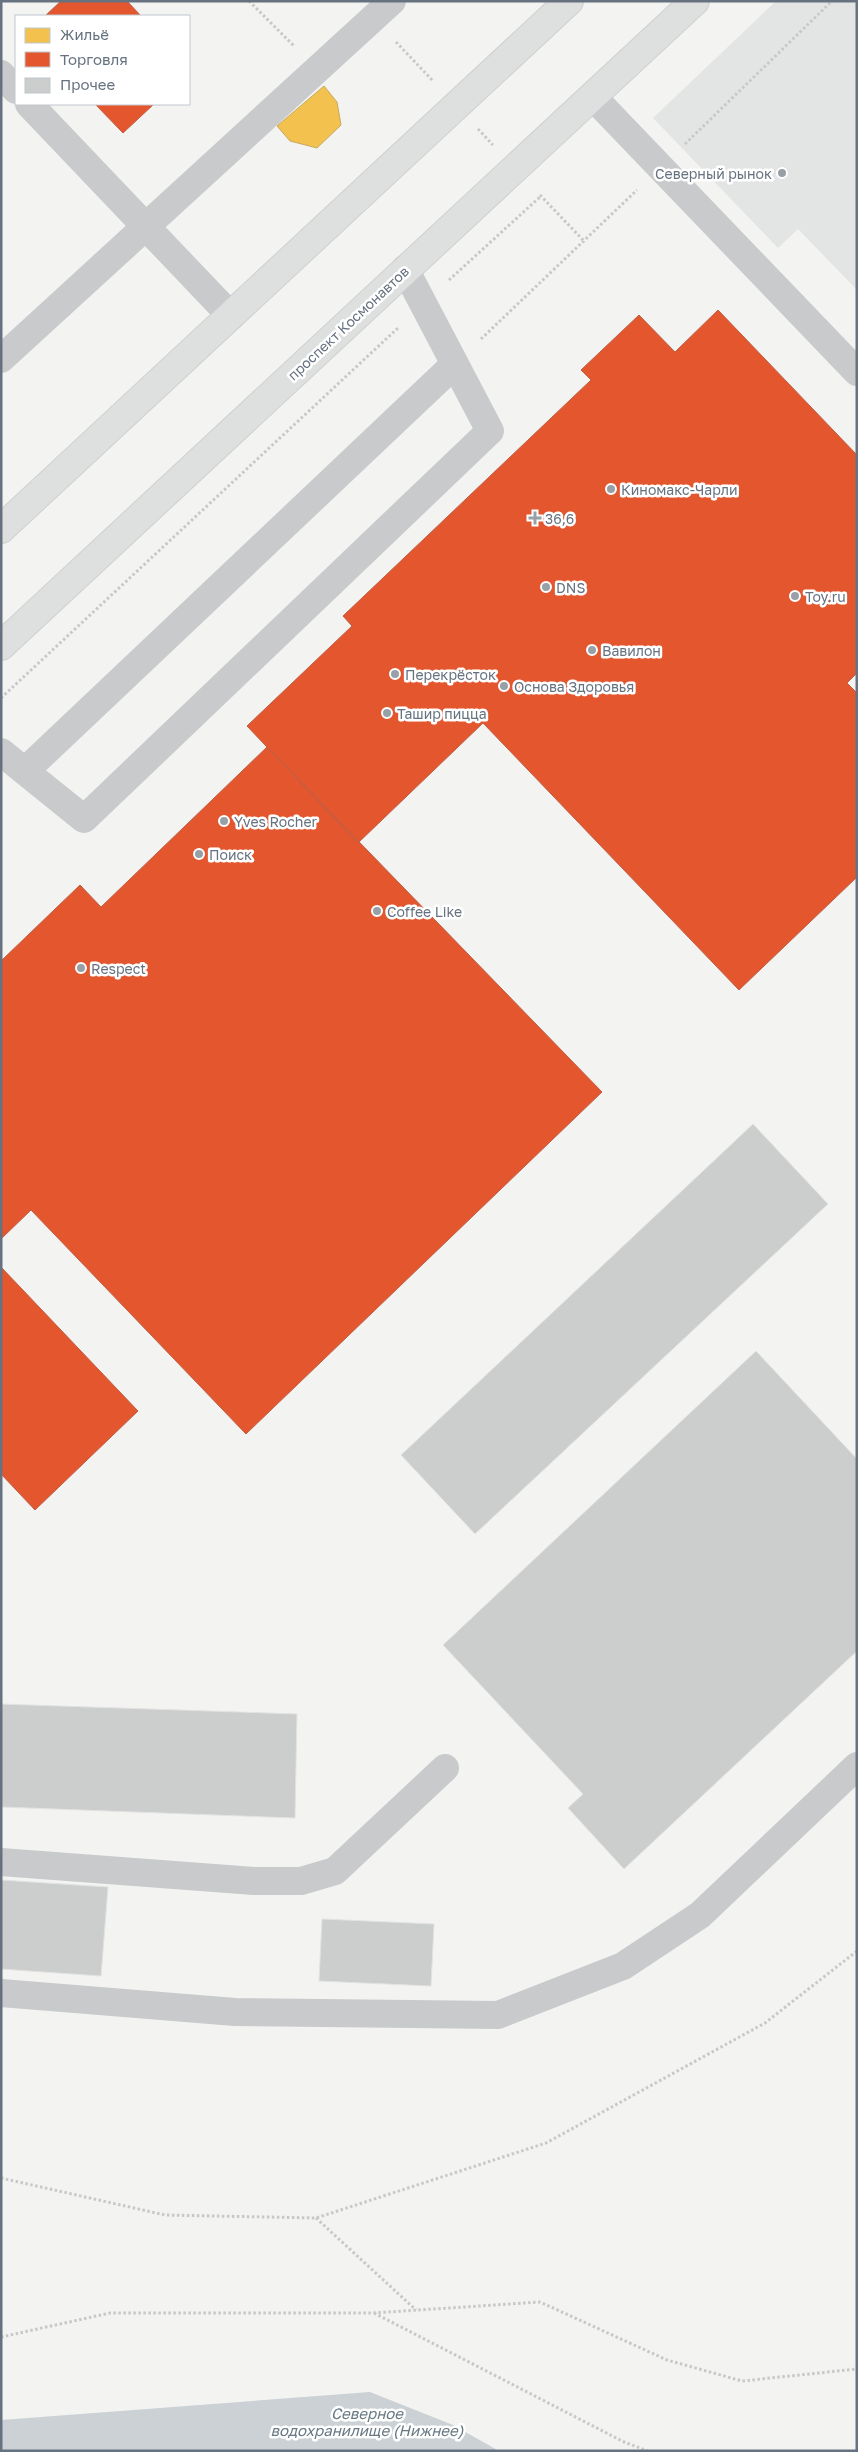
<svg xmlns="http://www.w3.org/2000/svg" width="858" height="2452" font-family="'Golos Text',sans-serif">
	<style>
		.built { fill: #e3e5e4 }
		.water { fill: #cbd1d4 }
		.homes { fill: #f2c14e; stroke: #c8a95d }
		.shops { fill: #e4572e; stroke: #be5f46 }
		.building { fill: #cccdcd; stroke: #e2e2e2 }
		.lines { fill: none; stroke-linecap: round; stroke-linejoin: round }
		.major-casing { stroke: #cfd0d0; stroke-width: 30 }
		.path { stroke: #c8c8c8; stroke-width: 3; stroke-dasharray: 2.5 2.5; stroke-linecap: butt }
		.minor { stroke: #c9cacb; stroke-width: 28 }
		.major { stroke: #dedfdf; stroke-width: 28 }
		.poi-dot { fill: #979fa7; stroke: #fff; stroke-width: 2 }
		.labels { text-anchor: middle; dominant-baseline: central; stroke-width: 5; stroke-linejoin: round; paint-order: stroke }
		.poi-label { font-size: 14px; fill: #66727f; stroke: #fff; text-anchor: start }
		.street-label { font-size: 14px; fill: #66727f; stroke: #fff }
		.water-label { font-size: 15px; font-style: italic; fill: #687983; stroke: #fff }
	</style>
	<rect width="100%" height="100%" fill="#f3f3f2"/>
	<path class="built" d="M776 1H857V290L798 229 778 248 653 118Z"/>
	<path class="water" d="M370 2392 453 2425 499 2451H1V2420Z"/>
	<path class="homes" d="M324 86 337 102 341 125 317 148 290 141 277 126Z"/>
	<path class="shops" d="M61 1H127L141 16H45Z
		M95 104H154L123 133Z
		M718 310 857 455V673L847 683 857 693V877L739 990 483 723 358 843 247 726 352 626 343 616 591 380 581 370 639 315 675 352Z
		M267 747 602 1092 246 1434 31 1210 1 1239V961L80 885 101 907Z
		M1 1267 138 1411 35 1510 1 1474Z"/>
	<path class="building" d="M753 1124 828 1204 475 1534 401 1455Z
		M756 1351 857 1459V1651L624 1869 568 1808 583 1794 443 1645Z
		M1 1704 297 1714 295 1818 1 1807Z
		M1 1880 108 1887 101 1976 1 1969Z
		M322 1919 434 1924 431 1986 319 1981Z"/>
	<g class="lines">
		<g class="major-casing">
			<path id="major" d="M1 529 569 1
				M1 646 695 1"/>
		</g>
		<path class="path" d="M249 1 295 47
			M396 42 433 81
			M478 129 493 145
			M685 144 832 1
			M540 195 584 241
			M449 280 541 196
			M481 339 637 190
			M1 698 399 327
			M1 2178 165 2215 316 2218 546 2143 765 2023 857 1951
			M316 2218 416 2310
			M374 2313 624 2442 648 2451
			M1 2337 110 2313H373L540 2302 667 2360 742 2381 857 2369"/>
		<path class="minor" d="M1 74 16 90
			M593 97 857 372
			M29 104 231 316
			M1 359 392 1
			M1 752 84 819 490 431 405 269
			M25 771 455 364
			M1 1862 254 1881H301L335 1871 445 1768
			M1 1993 235 2012 498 2015 623 1966 700 1915 857 1766"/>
		<use href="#major" class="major"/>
	</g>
	<g class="poi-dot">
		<circle cx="782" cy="173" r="5"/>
		<circle cx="611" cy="489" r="5"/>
		<path d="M532.5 510.5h5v5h5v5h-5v5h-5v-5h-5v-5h5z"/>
		<circle cx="546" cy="587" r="5"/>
		<circle cx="795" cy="596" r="5"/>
		<circle cx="592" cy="650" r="5"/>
		<circle cx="395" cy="674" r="5"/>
		<circle cx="504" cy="686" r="5"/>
		<circle cx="387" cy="713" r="5"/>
		<circle cx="224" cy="821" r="5"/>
		<circle cx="199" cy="854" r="5"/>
		<circle cx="377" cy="911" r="5"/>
		<circle cx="81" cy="968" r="5"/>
	</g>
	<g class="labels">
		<g class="poi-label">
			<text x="772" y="173" text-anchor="end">Северный рынок</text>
			<text x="621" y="489">Киномакс-Чарли</text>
			<text x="545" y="518">36,6</text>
			<text x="556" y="587">DNS</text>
			<text x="805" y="596">Toy.ru</text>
			<text x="602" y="650">Вавилон</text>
			<text x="405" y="674">Перекрёсток</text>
			<text x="514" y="686">Основа Здоровья</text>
			<text x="397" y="713">Ташир пицца</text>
			<text x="234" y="821">Yves Rocher</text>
			<text x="209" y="854">Поиск</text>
			<text x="387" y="911">Coffee Like</text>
			<text x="91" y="968">Respect</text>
		</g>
		<g class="street-label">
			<text transform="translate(348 323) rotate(-43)">проспект Космонавтов</text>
		</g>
		<g class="water-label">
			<text x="367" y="2413">Северное<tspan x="367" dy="17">водохранилище (Нижнее)</tspan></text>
		</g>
	</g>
	<rect width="858" height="2452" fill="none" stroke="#66727f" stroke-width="5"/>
	<rect x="15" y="15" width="175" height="90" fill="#ffffff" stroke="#c2c7cc"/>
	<rect x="25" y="28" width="25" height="15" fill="#f2c14e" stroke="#c2c7cc"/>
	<text x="60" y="40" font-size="15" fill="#66727f">Жильё</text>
	<rect x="25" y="52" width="25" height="15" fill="#e4572e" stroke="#c2c7cc"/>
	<text x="60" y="65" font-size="15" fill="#66727f">Торговля</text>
	<rect x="25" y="78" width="25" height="15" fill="#cccdcd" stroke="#c2c7cc"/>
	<text x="60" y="90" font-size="15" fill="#66727f">Прочее</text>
</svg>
